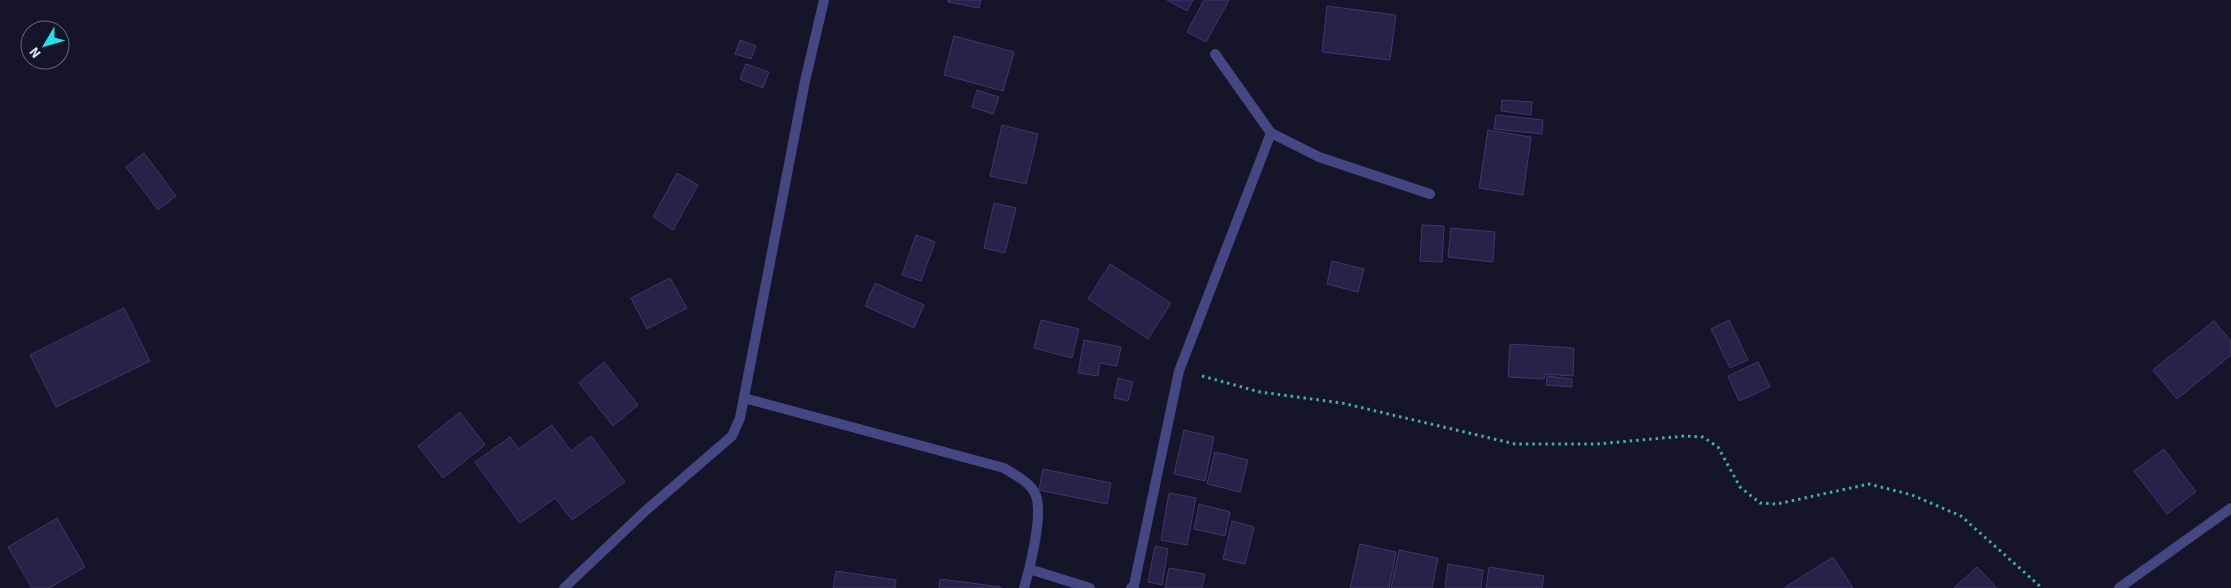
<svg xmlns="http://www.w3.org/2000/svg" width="2231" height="588" font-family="'Source Sans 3',sans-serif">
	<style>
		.building { fill: #262248; stroke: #3d3771 }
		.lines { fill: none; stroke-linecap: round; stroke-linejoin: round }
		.path { stroke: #3fb0a0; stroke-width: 3; stroke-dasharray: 2.5 4; stroke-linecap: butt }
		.minor { stroke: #444782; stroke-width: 10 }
	</style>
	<rect width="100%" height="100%" fill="#161429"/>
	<path class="building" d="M948 0H981L979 8 948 2Z
		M1167 0H1193L1187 11Z
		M1204 0H1229L1206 42 1187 32Z
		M1327 6 1396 15 1390 60 1322 52Z
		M954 36 1014 52 1003 91 944 75Z
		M740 40 756 46 751 59 735 54Z
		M746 64 769 72 763 88 740 79Z
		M977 90 999 97 993 114 972 107Z
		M1502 100 1532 102 1531 115 1501 111Z
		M1496 115 1543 120 1542 134 1494 129Z
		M1002 125 1038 134 1026 184 990 176Z
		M1488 130 1531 137 1523 195 1479 188Z
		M144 153 176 196 158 210 126 167Z
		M677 173 698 185 673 230 653 217Z
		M994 203 1016 208 1005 253 984 248Z
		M1422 225 1444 226 1442 262 1420 261Z
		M1451 228 1495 232 1493 262 1448 257Z
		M916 235 935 242 921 281 902 275Z
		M1332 261 1364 269 1358 292 1327 284Z
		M1110 264 1171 303 1148 339 1088 299Z
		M670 278 687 308 647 329 631 298Z
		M875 283 924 305 914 328 865 306Z
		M124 308 150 361 56 407 30 355Z
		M1041 320 1079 329 1072 358 1034 348Z
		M1729 320 1748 360 1730 368 1711 329Z
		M2214 321 2231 341V355L2177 399 2153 370Z
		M1084 340 1121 347 1117 366 1100 363 1098 376 1078 373Z
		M1510 344 1574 348 1573 376 1545 374 1544 379 1508 377Z
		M604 362 638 405 613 426 579 383Z
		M1758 362 1770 387 1739 401 1728 376Z
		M1547 376 1572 379V387L1546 385Z
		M1118 378 1133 382 1128 401 1114 398Z
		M460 412 485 445 443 478 418 446Z
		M552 425 571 451 591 436 625 482 572 520 555 498 520 523 475 462 510 437 519 449Z
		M1184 430 1214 437 1205 481 1174 474Z
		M2164 449 2196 492 2167 514 2134 471Z
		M1215 452 1248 460 1240 492 1207 484Z
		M1043 469 1111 483 1107 504 1039 490Z
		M1169 493 1196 498 1187 545 1161 540Z
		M1199 504 1230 512 1225 536 1194 529Z
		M57 518 85 567 49 588H32L8 547Z
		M1232 521 1254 527 1245 564 1223 559Z
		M1360 544 1396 552 1389 588H1350Z
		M1155 546 1168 549 1162 585 1148 582Z
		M1399 550 1438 558 1432 588H1391Z
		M1833 557 1853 588H1784Z
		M1448 564 1483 570 1481 588H1445Z
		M1489 567 1544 576 1542 588H1486Z
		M1977 567 1997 588H1954Z
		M1169 568 1205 574 1202 588H1165Z
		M836 571 896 580 895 588H833Z
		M940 579 1001 587V588H939Z"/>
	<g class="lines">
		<path class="path" d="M1202 376 1260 392 1342 403 1515 444H1597L1685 436 1703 437 1718 447 1740 487 1760 503 1777 504 1869 484 1912 495 1961 516 2042 588"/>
		<path class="minor" d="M1215 54 1271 133 1319 157 1430 194
			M744 398 1004 468C1015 475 1032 483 1036 496 1043 516 1030 567 1024 588
			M1029 569 1090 588
			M564 588 644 512 732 436 740 418 805 81 824 0
			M1131 588 1134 586 1137 571 1179 371 1271 133
			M2119 588 2231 508"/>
	</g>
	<g transform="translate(45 45) rotate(232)"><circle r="24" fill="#161429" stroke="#67657d"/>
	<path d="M0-4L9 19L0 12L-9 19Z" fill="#21e2e6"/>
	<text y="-8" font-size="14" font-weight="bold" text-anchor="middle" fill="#e0dffb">N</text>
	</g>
</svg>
